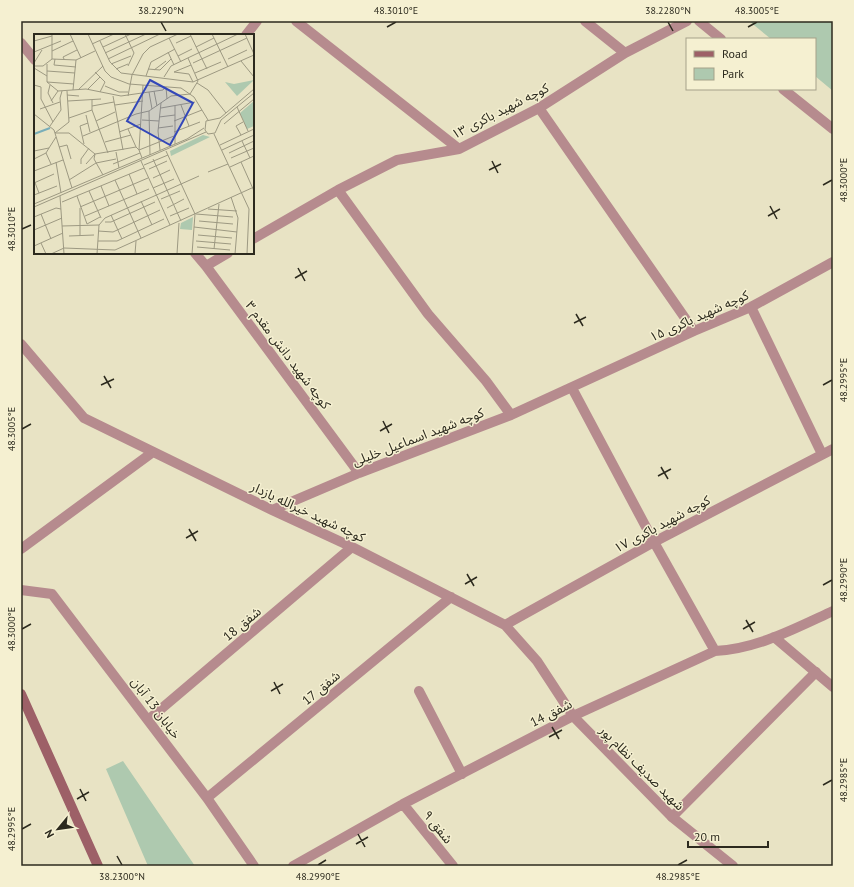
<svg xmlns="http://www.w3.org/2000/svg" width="854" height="887" font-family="'PT Sans','Noto Sans Arabic',sans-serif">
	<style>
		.green { fill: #aec9af }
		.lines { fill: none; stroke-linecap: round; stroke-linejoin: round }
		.service { stroke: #b68b8e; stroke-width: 10 }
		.minor { stroke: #b68b8e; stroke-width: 10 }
		.secondary { stroke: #9d6067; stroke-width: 10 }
		.ticks { fill: none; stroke: #2c2a1e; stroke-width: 1.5 }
		.labels { text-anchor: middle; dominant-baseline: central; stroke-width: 3; stroke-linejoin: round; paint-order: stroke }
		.street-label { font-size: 13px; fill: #2c2a1e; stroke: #f5f0d1 }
		.inset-river { fill: none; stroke: #79aeb9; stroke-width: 2 }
		.inset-road { fill: none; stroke: #9d9982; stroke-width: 1 }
		.view { fill: #3347b9; fill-opacity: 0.15; stroke: #3347b9; stroke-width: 2 }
		.inset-edge { fill: none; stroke: #2c2a1e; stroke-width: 2 }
		.neatline { fill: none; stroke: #2c2a1e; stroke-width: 1.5 }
		.ticks-label { font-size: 10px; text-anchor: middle; fill: #2c2a1e }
	</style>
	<rect width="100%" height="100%" fill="#e8e3c4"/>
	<path class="green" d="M749 21H833V91L815 76V39H771Z
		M123 761 195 866H148L106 769Z"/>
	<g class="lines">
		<path class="service" d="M672 817 816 672"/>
		<path class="minor" d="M296 21 459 149
			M585 21 625 53
			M699 21 721 39
			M246 35 257 21
			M21 43 35 60
			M783 89 833 129
			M539 108 694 331
			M338 190 428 314 486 381 511 415
			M253 239 338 190 397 160 459 149 539 108 625 53 687 21
			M195 253 206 266 359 473
			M206 266 228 253
			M751 307 822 454
			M21 344 84 418 272 510 352 547 505 625 537 661 573 716 672 817 733 866
			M572 388 654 542 715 651
			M272 510 359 473 511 415 694 331 751 307 833 262
			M21 549 153 452
			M21 590 52 594 207 798 254 866
			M505 625 654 542 833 449
			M774 637 833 687
			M419 691 462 774
			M148 720 352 547
			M207 798 451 597
			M403 804 453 866
			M293 866 403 804 573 716 715 651C757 649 796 628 833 611"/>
		<path class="secondary" d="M21 694 98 866"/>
	</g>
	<path class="ticks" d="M161 22 166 31M668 22 673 31M387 27 396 22M748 27 757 22M492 161 498 173M489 170 501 164M823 185 832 180M770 206 777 219M768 216 780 209M22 229 31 225M298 268 305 281M295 278 307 271M576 314 583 326M574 323 586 317M104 376 111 388M101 385 114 379M823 385 832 380M383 421 389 433M22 429 31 424M380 431 392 424M661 467 668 479M658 476 671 469M189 529 196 541M186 538 198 531M467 574 474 586M465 584 477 577M823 585 832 580M746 620 753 632M22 629 31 624M743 629 755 622M274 682 280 694M271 691 283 684M552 727 559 739M549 737 562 730M823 785 832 780M80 789 86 801M77 799 89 792M22 829 31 824M358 834 365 847M356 844 368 837M117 856 122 865M318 865 326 860M678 865 687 860"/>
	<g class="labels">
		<g class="street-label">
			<text transform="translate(500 111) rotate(-27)">کوچه شهید باکری ۱۳</text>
			<text transform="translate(699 316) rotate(-24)">کوچه شهید باکری ۱۵</text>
			<text transform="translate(288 355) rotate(53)">کوچه شهید دانش مقدم ۳</text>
			<text transform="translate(418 437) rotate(-21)">کوچه شهید اسماعیل خلیلی</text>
			<text transform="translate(308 512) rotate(25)">کوچه شهید خیرالله بازدار</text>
			<text transform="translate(662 524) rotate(-28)">کوچه شهید باکری ۱۷</text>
			<text transform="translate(242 624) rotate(-40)">شفق 18</text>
			<text transform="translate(321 688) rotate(-40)">شفق 17</text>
			<text transform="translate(156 708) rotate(53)">خیابان 13 آبان</text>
			<text transform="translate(551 713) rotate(-27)">شفق 14</text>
			<text transform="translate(642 768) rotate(45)">شهید صدیف نظام پور</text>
			<text transform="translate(438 827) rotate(51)">شفق ۹</text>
		</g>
	</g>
	<g transform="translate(34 34)">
		<rect width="220" height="220" fill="#e8e3c4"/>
		<path d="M220 46 203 62 191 48 200 50ZM220 67V92L213 95 206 79ZM169 101 176 103 137 122 136 117ZM159 183 158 196 146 195 147 189Z" fill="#aec9af"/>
		<path class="inset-river" d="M0 100 16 94"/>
		<path class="inset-road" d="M36 0 47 24M54 0 71 37 77 43 95 50 147 54 160 63 174 86M91 0 100 19 94 32M156 0 165 19M178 0 194 33M211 0 220 20M135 4 147 28M0 7 18 2M66 7 76 28 87 39 159 48 220 21M142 9 157 2M58 10 80 0M69 13 97 0M162 13 180 4M18 17 39 7M0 18 27 7M134 18 140 31M71 19 112 0M165 19 173 35M144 22 158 15M18 25V0M21 25 20 31 42 33M30 25 29 23 43 16M74 25 126 0M194 25 213 16M207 27 220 43M0 29 8 16M159 29 213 4M13 30V48L24 57 52 55 87 62 129 56 131 53M77 30 97 22M0 32H9L18 25 42 26 61 17M0 34 13 42M82 35 94 30M114 35 126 36 137 25M120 36 132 27M13 37 41 39M61 38 71 48 66 58M140 38 155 40 159 48M140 38 157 31M161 39 187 28M112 42 117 28 141 15M130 43 137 32 204 0M13 48 40 50M163 49 174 56 192 79M0 51 7 53V65L19 88M16 51 14 59 19 69M71 52 85 58H94M132 53 133 65M54 55 66 43M220 55 186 84 172 87 171 96 174 100 181 99 187 86 220 59M39 56 42 26M44 56 69 32M120 57 123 72M115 58 118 75M33 61 45 62M79 62 89 116M94 62 98 41 109 20 116 13 144 0M58 66V76L74 119M17 67 24 57M34 67 67 65M81 71 109 67M147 71 155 92M58 72 80 68M141 72V110M203 73 214 97M127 74 161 68M6 75 26 68M115 77 116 121M0 80 20 96 38 154M52 81 56 98M125 83 141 81M35 84 58 76M108 86 125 87M62 87 81 78M140 87 168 76M190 90 220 65M16 92 27 76 26 64 28 57M124 94 139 92M94 95 102 113M85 98 107 90M140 98 166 88M21 99 35 88 33 57M21 99H35L61 120M180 100 215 175 213 220M207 101 202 92 209 88M49 102 102 80 115 77 137 62 156 60 164 47 154 24M208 107 216 124M71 108 97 101M50 110 46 92 54 89M186 111 220 95M25 113 33 111 37 125M126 116 124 97 127 69M188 116 220 101M0 117 15 114 22 103M132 117 161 180 158 220M82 118 85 134M12 119 17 130M195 119 220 107M61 120 102 113 105 116 140 102M61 120 60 125 69 141M108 124 105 116 109 51M197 124 220 114M0 125 12 119 15 114M119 125 147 187M107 127 136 191M22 128 27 159M207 128 220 157M47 130V125L55 114M52 130 61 120M79 130 106 119M110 131 134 121M196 133 220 122M115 135 133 127M0 137 29 126M174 138 194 130M95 140 103 160M119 144 136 136M0 146 5 159M35 146 62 129 82 125M81 146 107 204M0 149 20 140M67 152 75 172M119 154 140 145M55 157 67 184M0 161 23 152M26 162 30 220M43 162 53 190 66 183M197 163 204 184 201 220M127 165 146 157M107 167 118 191M28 168 110 134M0 170 153 105 170 94M0 173 172 98M46 173 114 144M133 174 150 165M174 175 203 177M7 180 17 205M162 180 199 183M77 181 88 205M51 182 115 155M136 182 155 174M0 183 22 174 27 175M165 187 199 190M71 188H77L121 168M28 192 65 191M160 193 203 198M0 196 28 184M64 197 79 198 126 176M164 201 198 204M35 202 60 201M46 202V174M64 207H83L130 185M162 207 197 210M7 209 12 220M0 212 29 199M163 213 196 216M180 215 185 170M17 220 30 214 81 216 220 153M63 220 65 191 71 184 165 142M101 220 102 207M143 220 145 189"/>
		<path class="view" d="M116 46 159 69 136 111 93 87Z"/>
		<rect width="220" height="220" class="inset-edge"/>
	</g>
	<rect width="854" height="887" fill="none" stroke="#f5f0d1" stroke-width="44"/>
	<rect x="686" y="38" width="130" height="52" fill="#f5f0d1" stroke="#a5a189"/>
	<rect x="694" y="51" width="20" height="6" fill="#9d6067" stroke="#a5a189"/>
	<text x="722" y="58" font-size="12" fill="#2c2a1e">Road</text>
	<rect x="694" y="68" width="20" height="12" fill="#aec9af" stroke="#a5a189"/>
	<text x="722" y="78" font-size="12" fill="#2c2a1e">Park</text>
	<g transform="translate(58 829) rotate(241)" stroke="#f5f0d1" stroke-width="3" paint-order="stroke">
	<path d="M0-3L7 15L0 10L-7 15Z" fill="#2c2a1e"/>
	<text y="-6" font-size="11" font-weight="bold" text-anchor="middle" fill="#2c2a1e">N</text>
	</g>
	<path d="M688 841v6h80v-6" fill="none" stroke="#2c2a1e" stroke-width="2"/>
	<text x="694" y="841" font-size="12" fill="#2c2a1e" stroke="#f5f0d1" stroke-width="3" paint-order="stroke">20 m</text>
	<rect x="22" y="22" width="810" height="843" class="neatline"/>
	<g class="ticks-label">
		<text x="161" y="14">38.2290°N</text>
		<text x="396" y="14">48.3010°E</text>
		<text x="668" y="14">38.2280°N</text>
		<text x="757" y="14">48.3005°E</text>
		<text transform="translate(843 180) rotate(-90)" y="4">48.3000°E</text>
		<text transform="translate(11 229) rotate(-90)" y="4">48.3010°E</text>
		<text transform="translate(843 380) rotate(-90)" y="4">48.2995°E</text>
		<text transform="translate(11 429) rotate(-90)" y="4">48.3005°E</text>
		<text transform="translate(843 580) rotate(-90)" y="4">48.2990°E</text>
		<text transform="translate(11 629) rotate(-90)" y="4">48.3000°E</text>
		<text transform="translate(843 780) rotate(-90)" y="4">48.2985°E</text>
		<text transform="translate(11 829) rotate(-90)" y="4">48.2995°E</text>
		<text x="122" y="880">38.2300°N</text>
		<text x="318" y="880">48.2990°E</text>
		<text x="678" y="880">48.2985°E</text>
	</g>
</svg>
